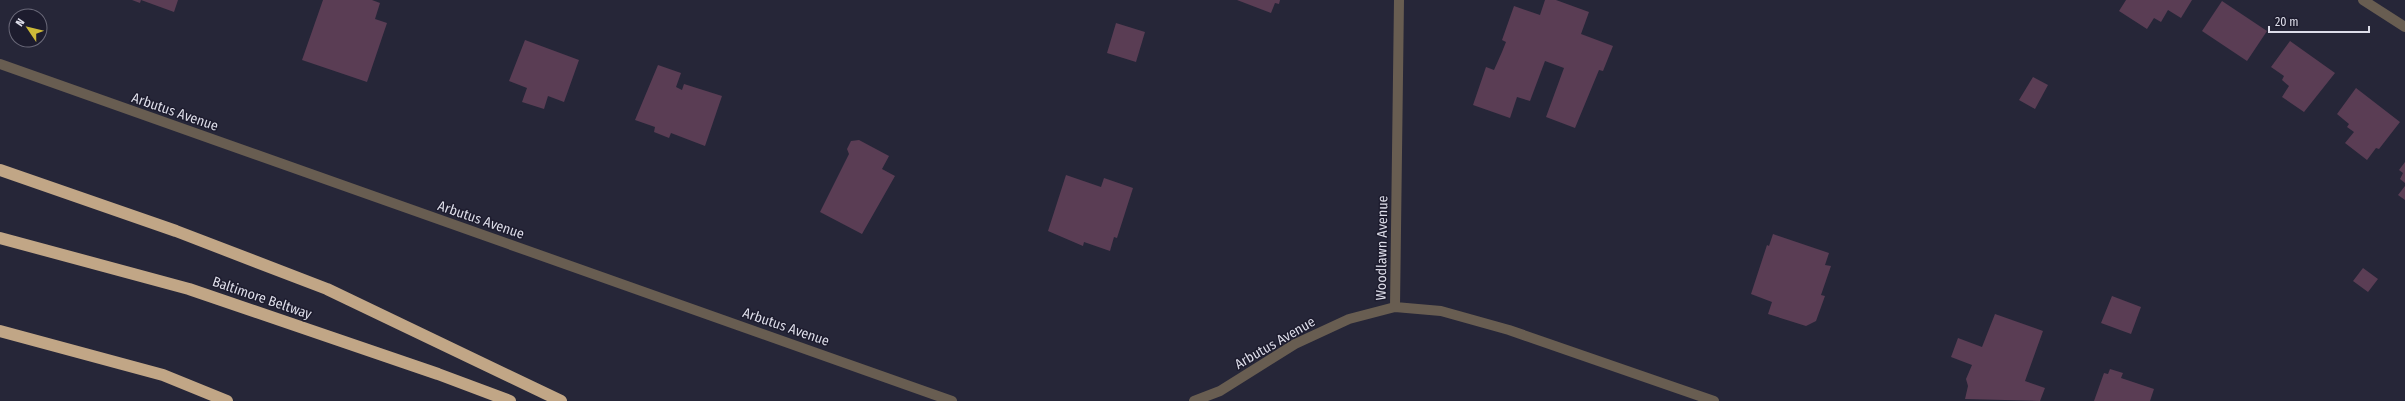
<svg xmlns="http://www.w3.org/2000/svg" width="2405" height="401" font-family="'Fira Sans Condensed',sans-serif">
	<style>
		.building { fill: #5a3d54 }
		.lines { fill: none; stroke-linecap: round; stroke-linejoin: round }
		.minor { stroke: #685d51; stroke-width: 10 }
		.motorway { stroke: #c1a686; stroke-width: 12 }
		.labels { text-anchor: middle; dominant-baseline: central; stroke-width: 3; stroke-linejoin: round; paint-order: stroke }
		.street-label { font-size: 14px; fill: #dddde9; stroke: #1d1c2e }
	</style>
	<rect width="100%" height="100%" fill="#262638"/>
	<path class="building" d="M132 0H178L174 12 141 0 140 3Z
		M323 0H372L380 3 375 19 387 23 367 82 302 60Z
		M1237 0H1280L1279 4 1275 3 1271 13Z
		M1545 0H1556L1589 12 1581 34 1613 46 1603 71 1599 70 1575 128 1546 117 1564 68 1545 61 1530 101 1517 97 1510 118 1473 105 1486 67 1494 70 1502 52 1506 42 1502 40 1514 6 1540 15Z
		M2126 0H2192L2181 18 2168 10 2161 22 2154 18 2147 29 2119 11Z
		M2222 1 2267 31 2247 61 2202 31Z
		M1116 23 1145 32 1136 62 1107 53Z
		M525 40 579 60 564 102 548 96 544 109 522 102 527 88 509 81Z
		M2290 41 2335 73 2304 112 2282 97 2289 86 2282 80 2284 76 2271 67Z
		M658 65 681 73 676 87 682 90 684 84 722 96 705 146 671 133 669 138 654 132 655 127 635 120Z
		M2033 77 2048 85 2035 109 2019 100Z
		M2356 88 2400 122 2379 149 2376 148 2367 160 2345 143 2354 132 2347 127 2349 124 2337 114Z
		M859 140 889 156 882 169 895 176 862 234 820 212 849 154 847 149 851 141Z
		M2405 162V183L2400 179 2403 173 2399 170Z
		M1066 175 1101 187 1104 178 1133 188 1117 238 1114 237 1110 251 1084 242 1083 246 1048 231Z
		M2405 186V200L2398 195Z
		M1773 234 1829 253 1825 265 1831 266 1821 295 1825 296 1816 321 1806 326 1768 314 1772 302 1751 294 1767 245 1769 246Z
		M2363 268 2378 279 2368 292 2353 281Z
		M2112 296 2141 307 2131 334 2101 323Z
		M1995 314 2043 331 2025 381 2045 388 2040 401 1965 399 1968 386 1966 379 1972 365 1951 357 1958 338 1982 347Z
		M2110 369 2123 373 2121 378 2154 389 2150 401H2094L2104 373 2108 374Z"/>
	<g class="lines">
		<path class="minor" d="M2363 0 2405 27
			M0 64 952 401
			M1395 307 1399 0
			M1194 401 1220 391 1295 344 1349 319 1395 307 1441 311 1509 330 1714 401"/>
		<path class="motorway" d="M0 170 176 231 327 289 561 401
			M0 238 189 289 438 374 510 401
			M0 331 163 375 227 401"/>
	</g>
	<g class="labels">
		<g class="street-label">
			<text transform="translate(175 112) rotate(19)">Arbutus Avenue</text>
			<text transform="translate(481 220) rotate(19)">Arbutus Avenue</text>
			<text transform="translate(1382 248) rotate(-89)">Woodlawn Avenue</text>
			<text transform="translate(262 298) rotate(19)">Baltimore Beltway</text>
			<text transform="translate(786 327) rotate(19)">Arbutus Avenue</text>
			<text transform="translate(1275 343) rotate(-30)">Arbutus Avenue</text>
		</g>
	</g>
	<g transform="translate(28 28) rotate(305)"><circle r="19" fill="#1d1c2e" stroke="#6a6979"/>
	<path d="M0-3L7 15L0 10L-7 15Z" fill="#cdb938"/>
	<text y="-6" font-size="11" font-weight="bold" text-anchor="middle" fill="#dddde9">N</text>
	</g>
	<path d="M2269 26v6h100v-6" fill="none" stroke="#dddde9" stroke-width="2"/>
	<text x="2275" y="26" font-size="12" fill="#dddde9" stroke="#1d1c2e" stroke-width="3" paint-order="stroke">20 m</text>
</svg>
